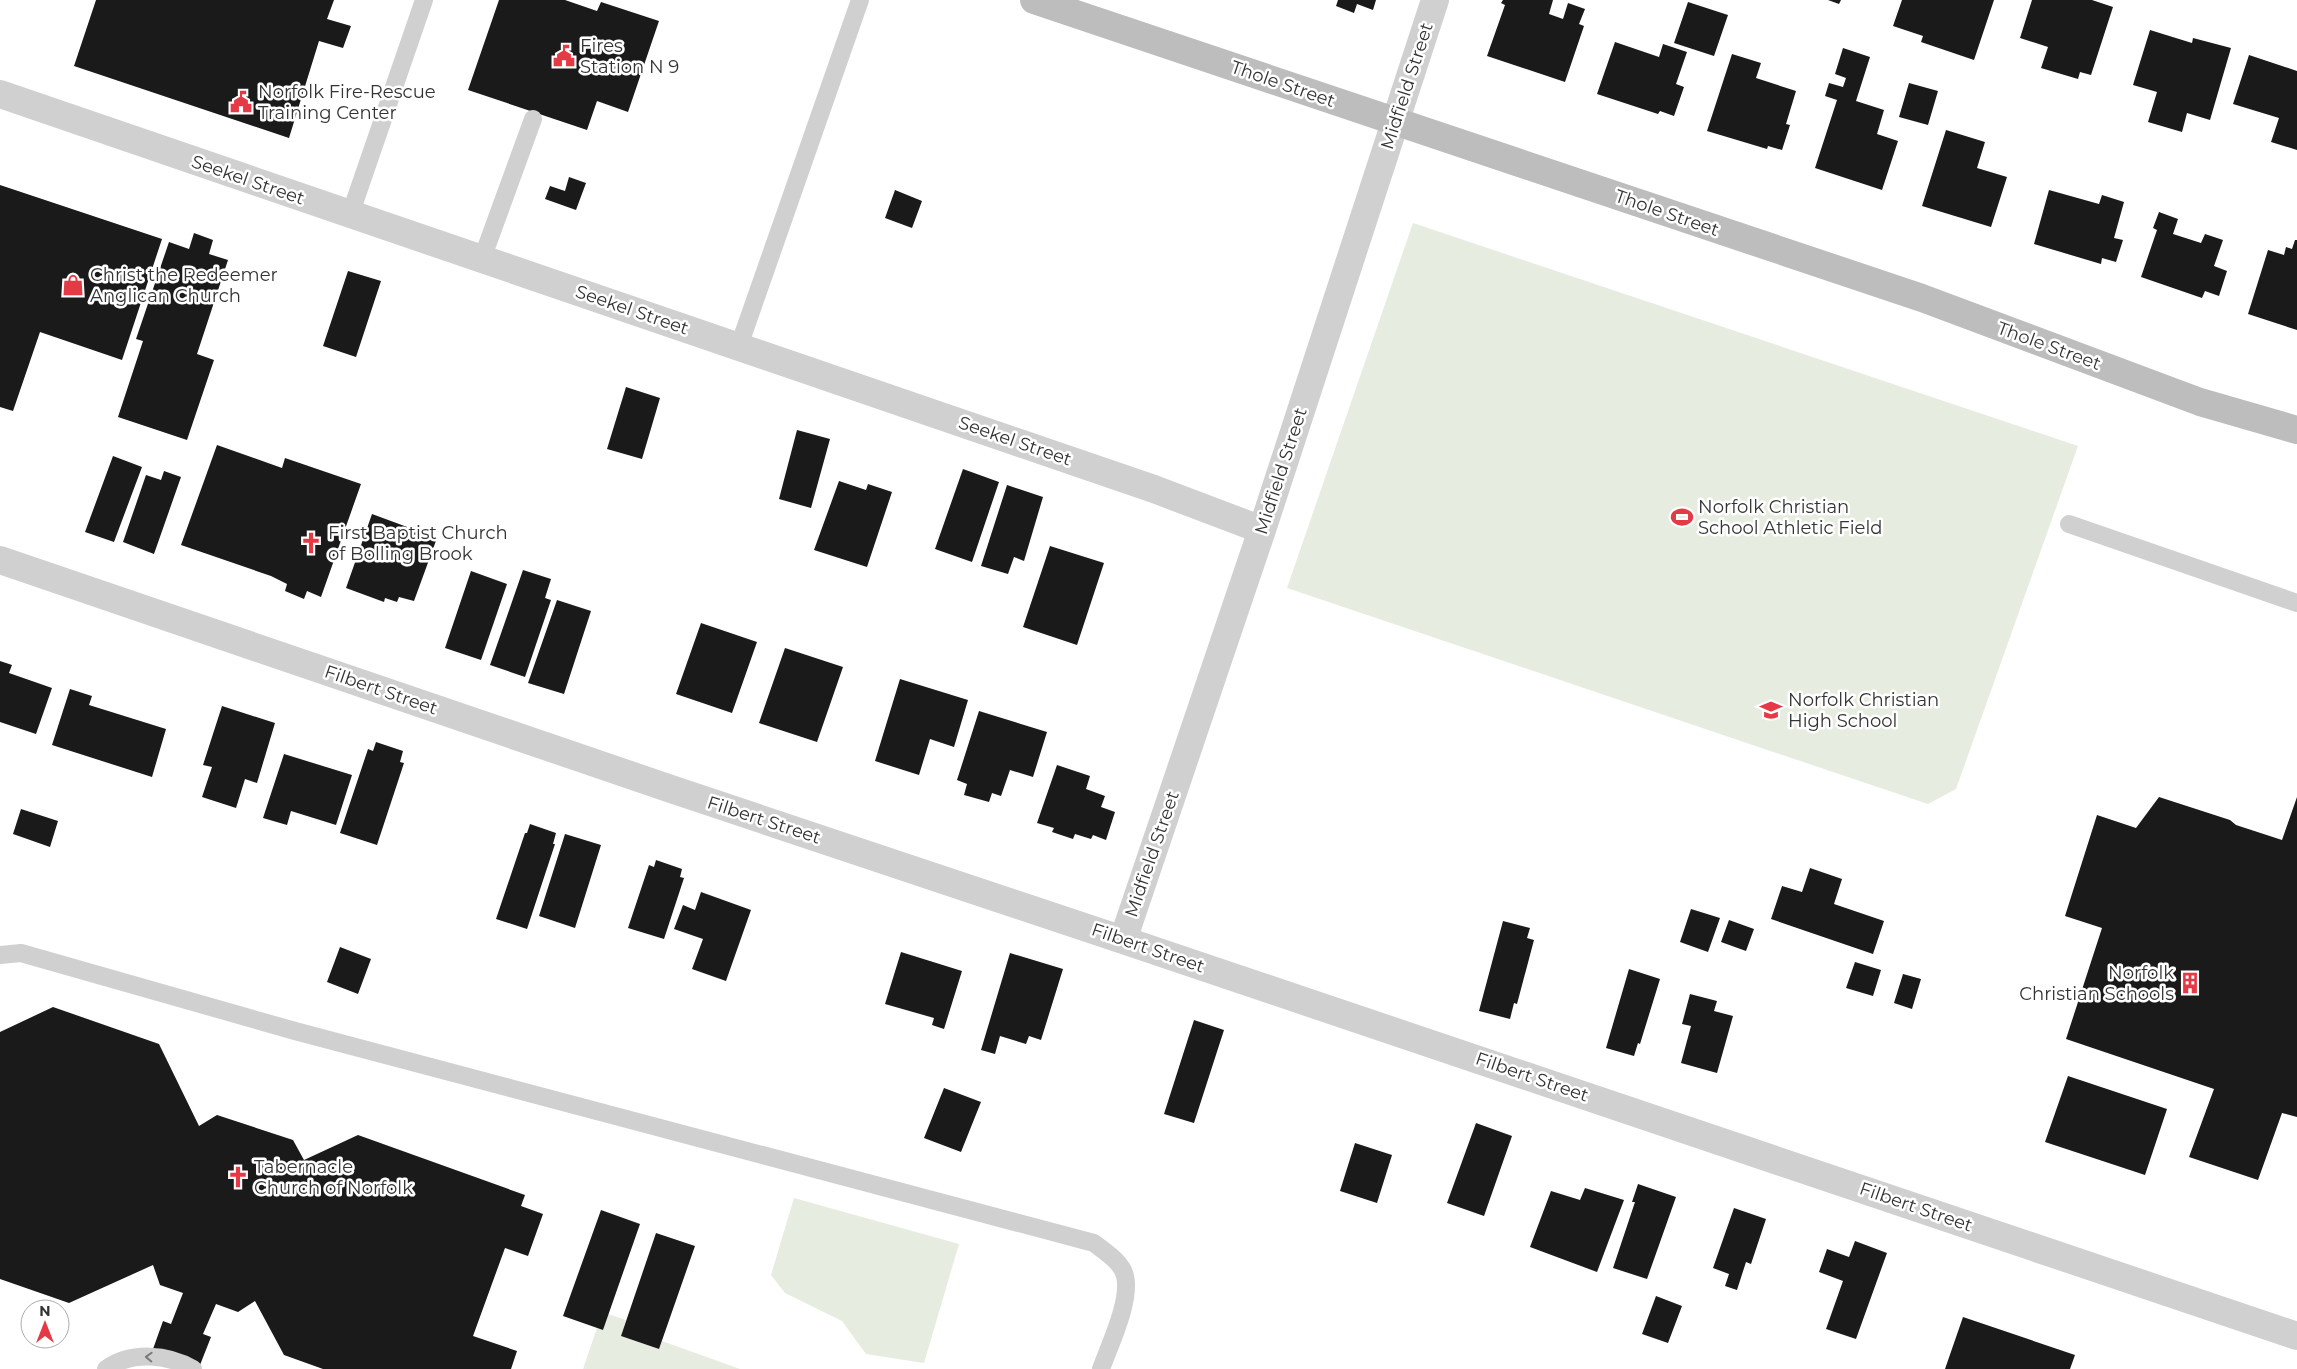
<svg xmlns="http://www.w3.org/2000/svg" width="2297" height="1369" font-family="Montserrat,sans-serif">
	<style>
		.green { fill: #e6ecdf }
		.building { fill: #1a1a1a }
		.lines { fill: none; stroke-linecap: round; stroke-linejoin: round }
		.lane { stroke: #d0d0d0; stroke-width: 18 }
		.street { stroke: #d0d0d0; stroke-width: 28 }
		.secondary { stroke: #bdbdbd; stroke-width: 28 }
		.oneway { stroke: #7a7a7a }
		.labels { text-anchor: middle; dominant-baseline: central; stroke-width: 5; stroke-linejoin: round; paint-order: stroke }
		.poi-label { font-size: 18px; fill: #333; stroke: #fff; text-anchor: start }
		.street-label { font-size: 18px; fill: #333; stroke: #fff }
	</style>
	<rect width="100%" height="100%" fill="#fff"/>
	<path class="green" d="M1413 223 2078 446 1956 789 1928 804 1287 588Z
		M794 1198 959 1244 924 1363 866 1354 842 1321 785 1293 771 1275Z
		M608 1314 626 1320 621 1336 659 1349 662 1341 740 1369H583L597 1328 603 1330Z"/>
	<path class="building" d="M96 0H334L327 19 351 26 343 48 319 41 289 138 74 66Z
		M499 0H565L597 11 601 2 659 21 628 112 597 101 587 130 468 90Z
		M1338 0H1376L1373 10 1357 4 1354 13 1336 6Z
		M1503 0H1553L1549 14 1563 19 1568 3 1585 9 1579 24 1584 26 1565 82 1487 56 1505 5 1501 3Z
		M1828 0H1841L1839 4Z
		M1902 0H1994L1974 60 1921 42 1923 36 1893 26Z
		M2032 0H2092L2113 7 2091 75 2080 72 2078 79 2041 68 2048 47 2020 38Z
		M1688 2 1728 15 1714 56 1674 43Z
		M2150 30 2192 43 2193 38 2231 48 2210 120 2187 113 2182 132 2148 122 2157 92 2133 85Z
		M1615 42 1659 57 1663 44 1687 52 1676 84 1684 87 1674 116 1660 111 1658 114 1597 94Z
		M1843 48 1870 57 1856 101 1884 110 1877 134 1898 141 1882 190 1815 168 1837 100 1825 96 1829 83 1843 87 1846 78 1835 74Z
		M1732 54 1761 63 1756 78 1796 91 1786 124 1790 125 1782 150 1768 146 1767 149 1707 131Z
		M2249 55 2297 71V150L2271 142 2279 118 2233 104Z
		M1909 83 1938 91 1928 125 1899 117Z
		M1946 130 1985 142 1977 168 2007 177 1991 227 1922 206Z
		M569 177 586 183 576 210 545 199 550 186 565 191Z
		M0 185 162 239 122 360 40 332 13 411 0 407Z
		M895 190 922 201 912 228 885 218Z
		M2049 190 2099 204 2102 195 2124 202 2114 238 2123 240 2116 262 2102 258 2101 264 2034 244Z
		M2159 212 2178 219 2173 234 2201 243 2205 234 2223 240 2214 266 2227 271 2219 296 2205 291 2202 298 2141 277 2157 230 2153 228Z
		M194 233 213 240 209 254 228 260 197 354 214 360 187 440 118 417 143 341 136 339 169 242 189 249Z
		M2295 240H2297V330L2248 314 2268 250 2284 255 2286 247 2292 249Z
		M348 271 381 281 356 357 323 346Z
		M626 387 660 398 642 459 607 449Z
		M797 430 830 439 811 508 779 499Z
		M217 445 282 468 285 458 361 484 321 597 307 591 304 599 285 591 287 584 271 576 181 545Z
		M113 456 142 467 114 542 85 532Z
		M963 469 999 482 972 562 935 549Z
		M164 471 181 477 154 554 123 542 146 475 161 480Z
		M839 481 866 490 868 484 892 492 867 567 814 550Z
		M1007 485 1043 497 1024 561 1014 557 1008 574 981 566Z
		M372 514 437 538 414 601 399 597 397 602 385 598 384 602 346 588Z
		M1050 546 1104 563 1077 645 1023 627Z
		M523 570 551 579 545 598 551 600 525 677 490 665Z
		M471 571 507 584 481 660 445 648Z
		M557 600 591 611 564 694 528 683Z
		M701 623 757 642 732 713 676 694Z
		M785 648 843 667 817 742 759 723Z
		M0 661 12 665 9 673 52 688 36 734 0 722Z
		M900 679 968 700 954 747 930 739 919 775 875 761Z
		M70 689 92 696 89 705 166 729 152 777 52 745Z
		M222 706 275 723 257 783 245 779 236 808 202 797 212 767 203 765Z
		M979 711 1047 732 1033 777 1010 770 1001 796 992 793 989 802 964 795 967 784 957 780Z
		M376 742 403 751 400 762 404 763 377 845 340 833 368 749 373 751Z
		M284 754 352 775 336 825 291 811 287 825 263 818Z
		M1057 765 1090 776 1086 789 1105 796 1101 807 1115 812 1106 840 1093 835 1091 839 1075 834 1073 839 1052 832 1054 828 1037 823Z
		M2159 797 2230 820 2236 825 2282 840 2297 797V1117L2282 1113 2258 1180 2189 1157 2214 1089 2066 1039 2102 928 2065 916 2097 815 2136 828Z
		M21 809 58 821 50 847 13 834Z
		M530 824 556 833 553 844H555L527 929 496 919 525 833H527Z
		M565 834 601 845 575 928 539 916Z
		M656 860 682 869 680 877 684 878 664 939 628 928 649 865 654 867Z
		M1810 868 1842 879 1834 904 1884 921 1873 954 1771 919 1782 886 1802 892Z
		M701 892 751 910 726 981 692 969 703 939 674 929 683 905 695 910Z
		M1691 909 1720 918 1708 952 1680 942Z
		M1729 920 1754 929 1746 951 1721 942Z
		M1503 921 1530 928 1527 938 1534 940 1517 1004 1514 1003 1510 1019 1479 1011Z
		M340 947 371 959 358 994 327 982Z
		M901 952 962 971 944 1029 932 1025 934 1018 885 1004Z
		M1010 953 1063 969 1041 1040 1029 1036 1026 1044 1000 1036 995 1054 981 1050Z
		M1855 962 1881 970 1873 996 1846 988Z
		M1629 969 1660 979 1640 1044 1638 1043 1634 1056 1606 1048Z
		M1903 974 1921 979 1912 1009 1894 1003Z
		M1690 994 1717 1001 1714 1011 1733 1016 1717 1073 1681 1063 1691 1026 1682 1024Z
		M53 1007 159 1044 199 1126 217 1115 293 1140 304 1160 358 1135 525 1195 521 1206 543 1214 528 1256 505 1248 473 1336 517 1351 511 1369H323L284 1355 255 1301 238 1312 216 1304 203 1334 211 1337 200 1365 153 1349 163 1321 171 1324 183 1293 160 1285 153 1265 69 1303 0 1279V1032Z
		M1194 1020 1224 1030 1194 1123 1164 1114Z
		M2068 1076 2167 1109 2145 1175 2045 1142Z
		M944 1088 981 1102 961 1152 924 1138Z
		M1476 1123 1512 1136 1484 1216 1447 1203Z
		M1355 1143 1392 1155 1377 1203 1340 1191Z
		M1638 1184 1676 1197 1647 1279 1613 1268 1635 1202H1632Z
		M1585 1188 1624 1200 1597 1272 1530 1247 1551 1191 1580 1200Z
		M1734 1208 1766 1219 1751 1264 1746 1262 1737 1290 1725 1286 1729 1274 1713 1268Z
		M601 1210 640 1224 603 1330 563 1316Z
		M656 1233 695 1246 659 1349 621 1336Z
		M1855 1241 1887 1253 1856 1339 1826 1329 1843 1281 1819 1272 1827 1249 1849 1257Z
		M1656 1296 1682 1306 1668 1343 1642 1334Z
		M1963 1317 2075 1355 2070 1369H1945Z"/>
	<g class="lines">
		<path class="lane" d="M350 215 424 0
			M482 259 533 119
			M739 346 860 0
			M2069 524 2297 603
			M0 955 21 953 295 1031 1094 1243C1104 1251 1122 1262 1125 1276 1131 1301 1110 1344 1101 1369
			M106 1369C131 1351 168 1354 193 1369"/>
		<path class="street" d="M0 94 1154 489 1262 530
			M0 560 674 790 1123 940 2297 1336
			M1123 940 1262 530 1435 0"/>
		<path class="secondary" d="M1034 0 1922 298 2200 402 2297 430"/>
	</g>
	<defs><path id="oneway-chevron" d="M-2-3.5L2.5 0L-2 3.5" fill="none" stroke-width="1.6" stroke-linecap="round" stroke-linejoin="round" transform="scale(1.25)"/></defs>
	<use class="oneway" href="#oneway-chevron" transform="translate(149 1357) rotate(-178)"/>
	<defs>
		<g id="civic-bare" transform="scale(1.725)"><path d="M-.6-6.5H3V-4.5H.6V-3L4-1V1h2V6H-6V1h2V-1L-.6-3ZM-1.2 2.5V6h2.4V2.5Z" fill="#e63946" stroke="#fff" stroke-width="2.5" paint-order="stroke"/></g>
		<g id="shop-bare" transform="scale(1.725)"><path d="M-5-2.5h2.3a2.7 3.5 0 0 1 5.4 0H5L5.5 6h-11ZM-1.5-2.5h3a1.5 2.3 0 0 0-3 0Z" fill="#e63946" stroke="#fff" stroke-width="2.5" paint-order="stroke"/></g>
		<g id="stadium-bare" transform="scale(1.725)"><path d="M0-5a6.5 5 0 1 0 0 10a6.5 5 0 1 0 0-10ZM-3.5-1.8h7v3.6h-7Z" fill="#e63946" stroke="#fff" stroke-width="2.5" paint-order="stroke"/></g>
		<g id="church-bare" transform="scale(1.725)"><path d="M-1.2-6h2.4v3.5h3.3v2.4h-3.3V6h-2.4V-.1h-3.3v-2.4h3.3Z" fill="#e63946" stroke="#fff" stroke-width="2.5" paint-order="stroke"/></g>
		<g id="school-bare" transform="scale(1.725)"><path d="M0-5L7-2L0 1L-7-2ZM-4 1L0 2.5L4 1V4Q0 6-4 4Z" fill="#e63946" stroke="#fff" stroke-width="2.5" paint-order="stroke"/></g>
		<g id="building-bare" transform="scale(1.725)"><path d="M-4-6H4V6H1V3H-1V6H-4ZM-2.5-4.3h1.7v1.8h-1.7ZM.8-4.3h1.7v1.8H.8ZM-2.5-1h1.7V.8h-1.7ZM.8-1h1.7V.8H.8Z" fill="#e63946" stroke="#fff" stroke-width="2.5" paint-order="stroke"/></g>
	</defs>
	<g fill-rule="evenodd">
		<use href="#civic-bare" x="564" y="56"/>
		<use href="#civic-bare" x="241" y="102"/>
		<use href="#shop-bare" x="73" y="285"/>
		<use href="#stadium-bare" x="1682" y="517"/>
		<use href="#church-bare" x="311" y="543"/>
		<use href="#school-bare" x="1771" y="710"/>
		<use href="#building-bare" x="2190" y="983"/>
		<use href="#church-bare" x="238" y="1177"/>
	</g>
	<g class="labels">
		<g class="poi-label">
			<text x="580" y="46">Fires<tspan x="580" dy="21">Station N 9</tspan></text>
			<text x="258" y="92">Norfolk Fire-Rescue<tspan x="258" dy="21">Training Center</tspan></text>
			<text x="90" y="275">Christ the Redeemer<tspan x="90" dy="21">Anglican Church</tspan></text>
			<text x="1698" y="507">Norfolk Christian<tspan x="1698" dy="21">School Athletic Field</tspan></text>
			<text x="328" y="533">First Baptist Church<tspan x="328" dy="21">of Bolling Brook</tspan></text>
			<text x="1788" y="700">Norfolk Christian<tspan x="1788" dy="21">High School</tspan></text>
			<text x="2174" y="973" text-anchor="end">Norfolk<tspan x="2174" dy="21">Christian Schools</tspan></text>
			<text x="254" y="1167">Tabernacle<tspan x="254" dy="21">Church of Norfolk</tspan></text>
		</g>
		<g class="street-label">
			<text transform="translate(1283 84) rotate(19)">Thole Street</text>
			<text transform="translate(1407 86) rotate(-72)">Midfield Street</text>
			<text transform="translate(248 180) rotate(19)">Seekel Street</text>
			<text transform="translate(1667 213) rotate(19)">Thole Street</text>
			<text transform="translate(632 310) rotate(19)">Seekel Street</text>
			<text transform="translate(2049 346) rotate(20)">Thole Street</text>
			<text transform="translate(1015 441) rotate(19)">Seekel Street</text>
			<text transform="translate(1281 471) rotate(-72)">Midfield Street</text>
			<text transform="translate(381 690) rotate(19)">Filbert Street</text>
			<text transform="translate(764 820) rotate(18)">Filbert Street</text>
			<text transform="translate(1152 854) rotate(-71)">Midfield Street</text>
			<text transform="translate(1148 948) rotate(19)">Filbert Street</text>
			<text transform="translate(1532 1077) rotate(19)">Filbert Street</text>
			<text transform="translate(1916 1207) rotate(19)">Filbert Street</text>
		</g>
	</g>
	<g transform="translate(45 1324)"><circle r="24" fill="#ffffff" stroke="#adadad"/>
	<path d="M0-4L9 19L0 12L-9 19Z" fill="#e63946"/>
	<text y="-8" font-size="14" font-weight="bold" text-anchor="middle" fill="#333333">N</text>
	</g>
</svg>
